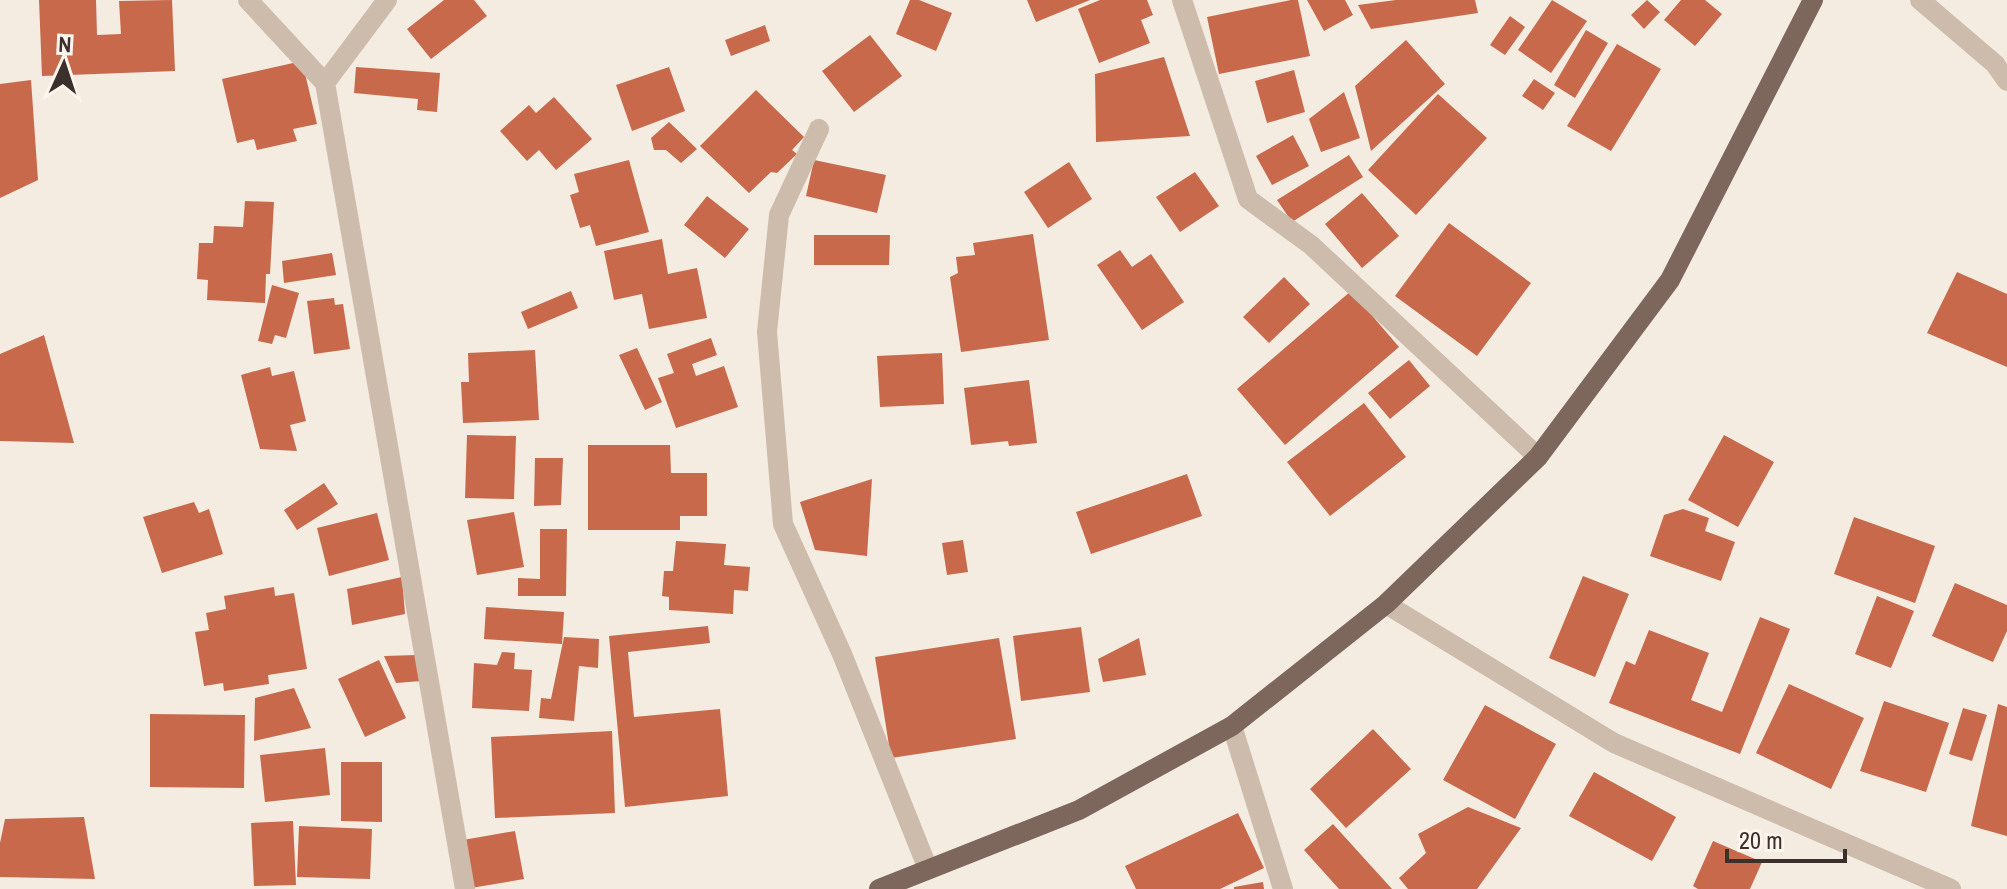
<svg xmlns="http://www.w3.org/2000/svg" width="2007" height="889" font-family="'Archivo Narrow',sans-serif">
	<style>
		.building { fill: #c8694b }
		.lines { fill: none; stroke-linecap: round; stroke-linejoin: round }
		.minor { stroke: #cdbbac; stroke-width: 20 }
		.major { stroke: #7d675c; stroke-width: 20 }
	</style>
	<rect width="100%" height="100%" fill="#f4ebe1"/>
	<path class="building" d="M39 0H96L97 35 121 34 119 1 172 0 175 71 42 76Z
		M444 0H474L487 16 431 59 407 29Z
		M910 0H919L952 13 936 51 896 34Z
		M1027 0H1090L1036 22Z
		M1100 0H1147L1153 15 1141 20 1150 43 1099 63 1078 9Z
		M1291 0H1298L1310 56 1219 74 1207 17Z
		M1307 0H1345L1353 15 1324 31Z
		M1396 0H1475L1478 13 1371 29 1358 5Z
		M1552 0 1587 21 1551 73 1518 50Z
		M1647 0 1660 12 1644 29 1631 15Z
		M1681 0H1705L1722 14 1695 46 1664 20Z
		M1510 16 1525 27 1505 55 1490 45Z
		M765 25 770 41 731 56 725 40Z
		M1586 30 1608 43 1575 98 1554 85Z
		M870 35 902 76 854 112 822 71Z
		M1406 40 1445 84 1371 151 1355 86Z
		M1617 44 1661 69 1611 151 1567 126Z
		M1164 57 1190 136 1096 142 1095 74Z
		M302 61 317 124 293 129 297 141 257 150 254 139 237 143 222 79Z
		M356 67 440 73 437 112 417 110 418 99 354 93Z
		M669 67 685 111 632 131 616 85Z
		M1294 70 1305 112 1267 123 1255 81Z
		M1534 79 1555 93 1543 110 1522 96Z
		M31 80 38 180 0 198V84Z
		M756 90 804 137 792 150 797 154 777 173 771 172 749 193 700 146Z
		M1344 92 1360 138 1321 152 1309 119Z
		M1438 94 1487 138 1416 215 1368 170Z
		M554 97 592 139 556 170 539 150 527 161 500 131 529 105 536 113Z
		M669 122 697 149 681 163 666 150H654L651 138Z
		M1293 135 1309 166 1272 185 1256 156Z
		M1349 155 1363 177 1292 222 1277 200Z
		M629 160 649 232 596 246 590 225 580 228 570 195 579 192 574 174Z
		M814 160 886 175 877 213 806 196Z
		M1069 162 1092 199 1048 228 1024 192Z
		M1195 172 1219 206 1180 232 1156 197Z
		M1362 193 1399 236 1362 268 1325 224Z
		M707 196 749 229 725 258 684 225Z
		M245 201 274 202 270 274H266L265 303 207 300 208 280 197 279 199 243H213L214 226 243 227Z
		M1449 223 1531 283 1477 356 1395 296Z
		M1033 234 1049 340 961 352 950 277 958 273 956 257 975 255 973 243Z
		M814 235H890L889 265H814Z
		M662 239 668 274 697 268 707 318 649 329 642 294 614 300 604 251Z
		M1120 250 1132 267 1151 254 1184 302 1142 330 1097 265Z
		M332 253 336 275 284 283 282 261Z
		M1957 272 2007 294V367L1927 333Z
		M1284 277 1310 304 1269 343 1243 317Z
		M272 285 299 293 286 338 275 335 272 344 258 341Z
		M571 291 578 308 528 329 521 312Z
		M1351 291 1399 347 1285 445 1237 389Z
		M334 298 335 305 343 304 350 349 314 354 307 301Z
		M44 335 74 443 0 441V354Z
		M711 338 717 355 692 364 696 376 724 366 738 407 676 428 658 378 674 373 667 354Z
		M637 348 662 402 645 410 619 355Z
		M535 350 539 420 463 423 461 382H469L468 353Z
		M942 353 944 404 880 407 877 356Z
		M1409 360 1430 386 1390 419 1368 393Z
		M270 367 272 376 294 371 306 421 290 425 297 451 260 449 241 375Z
		M1029 380 1037 443 1009 446 1008 441 971 445 964 388Z
		M1364 403 1406 457 1330 516 1287 462Z
		M467 435 516 436 514 499 465 498Z
		M1724 435 1774 462 1738 527 1688 500Z
		M588 445H670L671 473H707V516H680V530H588Z
		M535 458H563L561 505 534 506Z
		M1187 474 1202 516 1091 554 1076 512Z
		M872 479 867 556 815 550 800 502Z
		M324 483 338 504 297 530 284 510Z
		M194 502 199 513 209 509 223 554 162 573 143 517Z
		M1683 509 1709 518 1705 531 1735 542 1721 581 1650 556 1664 515Z
		M514 512 524 567 477 575 467 520Z
		M377 513 389 560 329 576 317 528Z
		M1854 517 1935 546 1915 603 1834 574Z
		M540 529H567L566 596H518V578L540 579Z
		M963 540 968 572 947 575 942 543Z
		M676 541 726 544 724 565 750 567 748 591 734 590 733 614 669 610V597L662 596 664 571H673Z
		M1583 576 1629 594 1595 677 1549 658Z
		M402 577 405 614 352 625 347 589Z
		M1955 583 2007 605V631L1993 662 1932 636Z
		M274 587 275 596 294 593 307 669 268 675 269 684 224 691 223 683 204 686 195 632 209 630 206 613 226 609 224 596Z
		M1877 596 1914 611 1891 668 1855 654Z
		M486 607 564 612 562 644 484 639Z
		M1760 617 1790 629 1740 754 1609 703 1626 661 1635 665 1649 630 1709 653 1691 700 1722 712Z
		M708 626 710 643 628 652 634 717 720 709 728 796 625 807 609 636Z
		M1081 627 1090 692 1021 701 1013 636Z
		M564 637 599 639 598 668 579 666 574 721 539 718 541 698 551 699Z
		M999 638 1016 739 891 758 875 657Z
		M1139 638 1146 675 1103 682 1098 659Z
		M502 652 515 653 514 669 532 670 529 711 472 708 474 663 497 665Z
		M416 655 421 681 396 683 384 656Z
		M379 660 406 718 365 737 338 679Z
		M1789 684 1864 718 1831 789 1756 753Z
		M294 688 311 728 254 741 255 698Z
		M1884 701 1949 723 1926 792 1860 771Z
		M1998 704 2007 707V836L1971 826Z
		M1485 705 1556 744 1515 819 1443 780Z
		M1963 708 1987 715 1972 761 1949 754Z
		M150 714 245 715 244 788 150 787Z
		M1373 729 1411 769 1346 828 1310 789Z
		M612 731 615 813 495 818 491 737Z
		M325 748 330 795 265 802 260 755Z
		M341 762H382V822L341 821Z
		M1594 772 1676 817 1652 861 1569 816Z
		M1468 807 1521 828 1477 889H1408L1399 878 1426 853 1418 834Z
		M1238 813 1264 868 1220 889H1136L1125 866Z
		M84 817 95 879 0 877V843L5 819Z
		M293 821 296 885 254 886 251 823Z
		M1333 824 1392 889H1339L1304 850Z
		M299 826 372 829 370 879 297 877Z
		M515 831 524 879 471 888 463 840Z
		M1713 841 1762 862 1750 889H1698L1693 886Z
		M1263 882 1264 889H1234V887Z"/>
	<g class="lines">
		<path class="minor" d="M248 0 325 83 465 889
			M1182 0 1248 199 1311 245 1538 457
			M1920 0 1995 64 2007 81
			M325 83 387 0
			M819 129 779 215 767 332 783 524 842 654 928 869
			M1386 604 1614 743 1951 889
			M1232 726 1283 889"/>
		<path class="major" d="M879 889 1079 810 1232 726 1386 604 1538 457 1670 280 1813 0"/>
	</g>
	<g transform="translate(64 64) rotate(3)" stroke="#fbf5ee" stroke-width="6" paint-order="stroke">
	<path d="M0-6L14 30L0 20L-14 30Z" fill="#3b302b"/>
	<text y="-12" font-size="22" font-weight="bold" text-anchor="middle" fill="#3b302b">N</text>
	</g>
	<path d="M1727 849v12h118v-12" fill="none" stroke="#3b302b" stroke-width="4"/>
	<text x="1739" y="849" font-size="24" fill="#3b302b" stroke="#fbf5ee" stroke-width="6" paint-order="stroke">20 m</text>
</svg>
